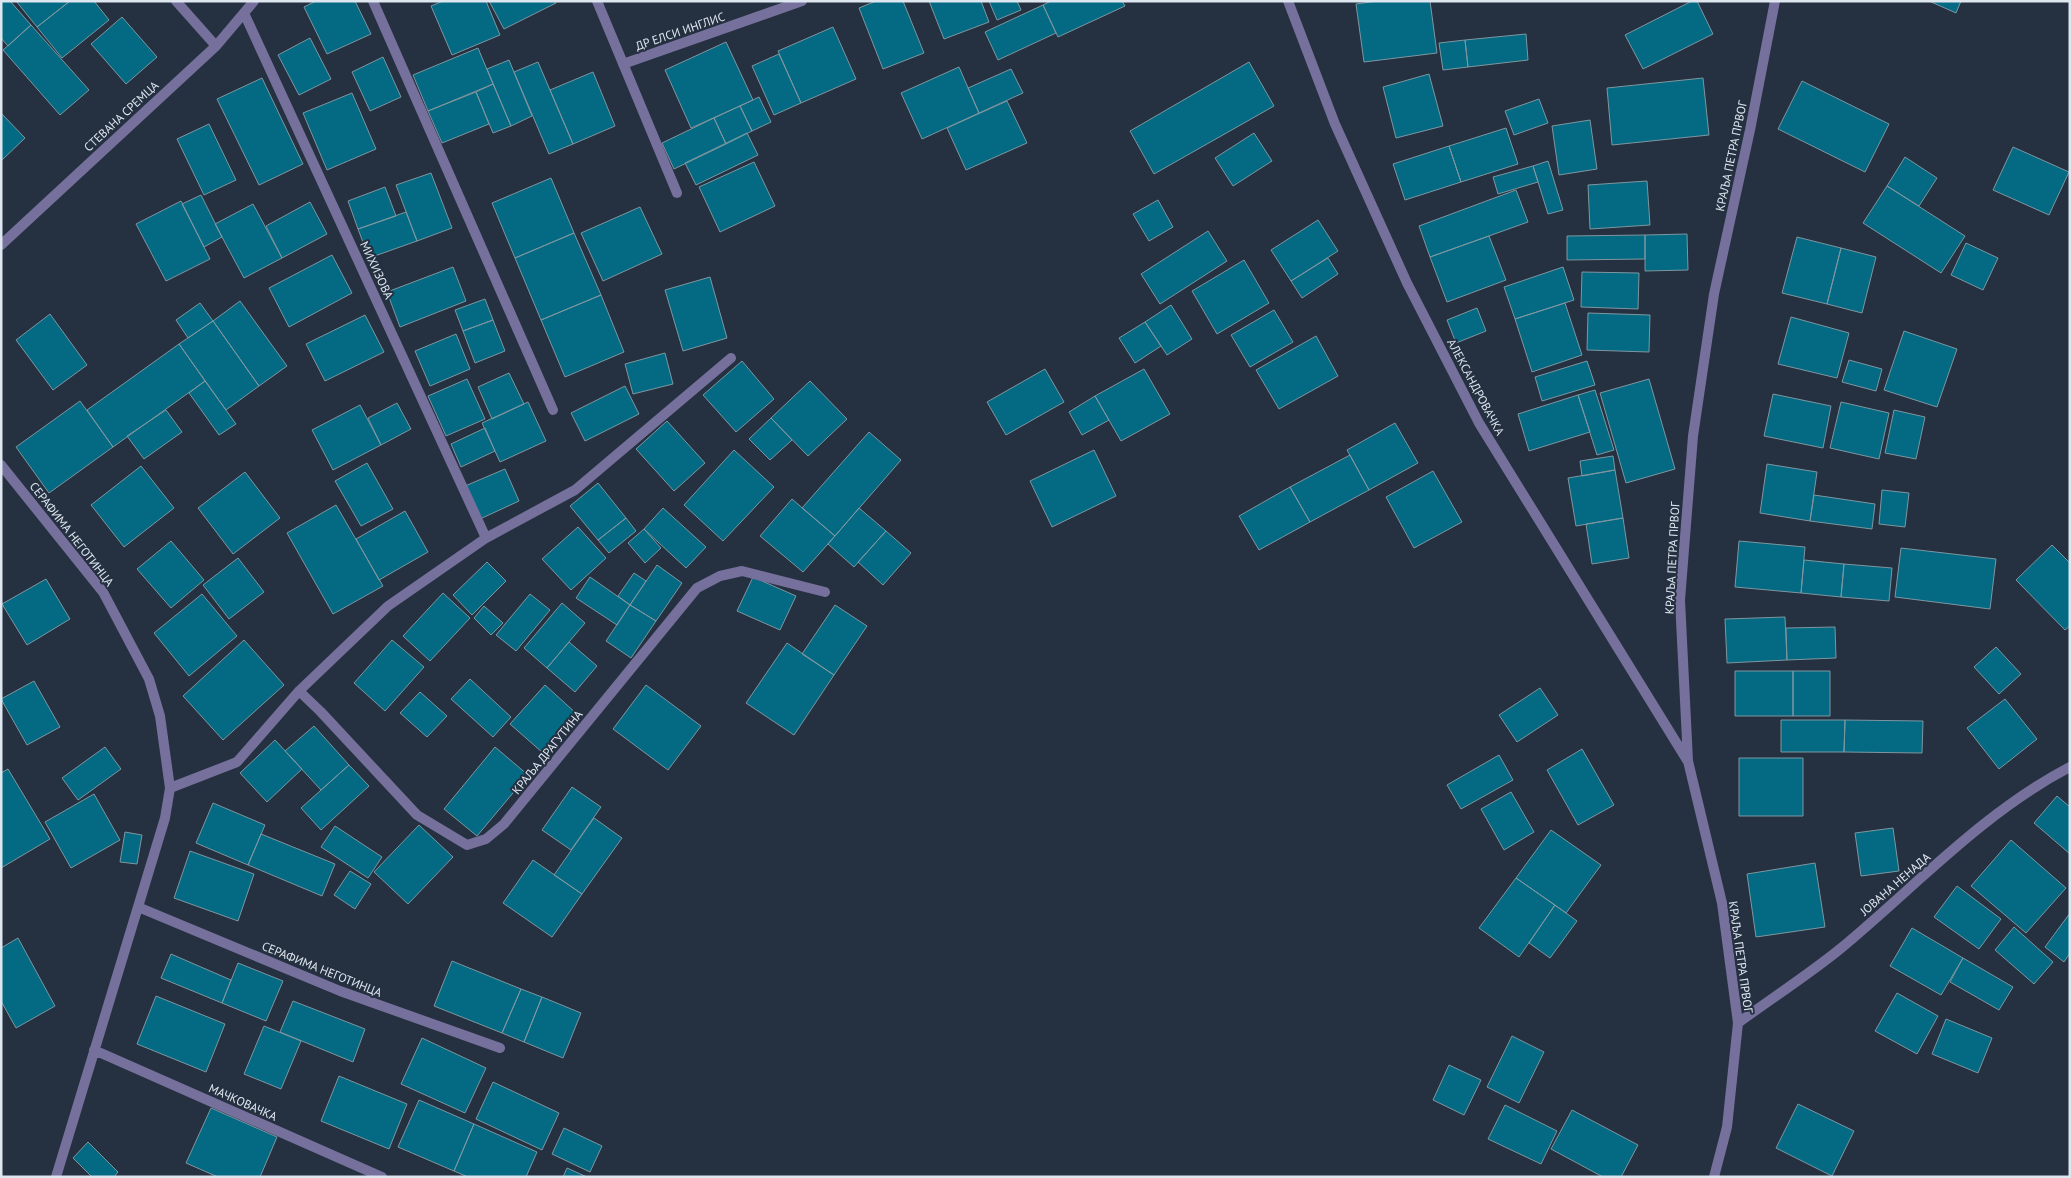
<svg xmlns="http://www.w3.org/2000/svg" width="2071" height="1178" font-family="'PT Sans',sans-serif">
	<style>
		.building { fill: #046a84; stroke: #7d97a0 }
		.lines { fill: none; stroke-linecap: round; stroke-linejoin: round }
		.service { stroke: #76709c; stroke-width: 10 }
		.minor { stroke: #76709c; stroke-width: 10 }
		.labels { text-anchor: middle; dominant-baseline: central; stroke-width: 4; stroke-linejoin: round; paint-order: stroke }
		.street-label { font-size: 12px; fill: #dee6f0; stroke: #253040 }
	</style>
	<rect width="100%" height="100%" fill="#253040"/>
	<path class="building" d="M1 1H10L31 25 8 46 1 38Z
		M16 1H70L37 27Z
		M70 1H94L109 20 62 58 37 27Z
		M316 1H355L371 34 327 54 304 7Z
		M443 1H486L500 35 452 55 431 6Z
		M489 1H555L556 3 504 29Z
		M876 1H903L924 53 883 69 859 8Z
		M929 1H981L989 22 944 39Z
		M989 1H1017L1021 10 997 20Z
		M1051 1H1122L1125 6 1058 37 1043 5Z
		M1377 1H1430L1437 53 1364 62 1356 4Z
		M1692 1H1697L1713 34 1643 69 1625 35Z
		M1929 1H1961L1956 13Z
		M1043 5 1056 33 998 60 985 32Z
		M122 17 157 57 126 84 91 44Z
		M31 25 89 90 60 115 3 50Z
		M833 27 856 79 801 103 778 51Z
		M1526 34 1528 60 1468 67 1465 40Z
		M310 38 331 79 299 95 278 55Z
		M1465 40 1468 67 1443 70 1439 43Z
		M726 42 753 100 691 128 665 70Z
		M478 48 493 84 428 111 413 75Z
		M779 54 801 103 774 115 752 66Z
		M383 57 401 97 370 111 352 72Z
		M509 60 532 116 511 126 487 69Z
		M538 62 573 144 549 154 514 72Z
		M1249 62 1274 106 1154 174 1130 131Z
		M959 67 979 113 922 139 901 93Z
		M1011 69 1023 93 979 113 968 88Z
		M593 72 615 126 573 144 550 90Z
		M1429 74 1443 126 1396 138 1383 87Z
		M262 78 303 164 259 185 217 99Z
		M1703 78 1709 135 1612 145 1607 88Z
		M1802 81 1889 124 1865 172 1778 129Z
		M493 84 511 126 493 133 476 92Z
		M476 92 489 124 442 143 428 111Z
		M352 93 376 149 327 170 303 113Z
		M759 97 771 122 752 131 740 106Z
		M1539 99 1548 123 1514 135 1505 111Z
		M1007 101 1027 143 966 170 947 128Z
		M740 106 752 131 726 144 714 118Z
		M1 113 25 138 1 161Z
		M714 118 726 144 674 169 662 143Z
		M1590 120 1597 169 1559 175 1552 126Z
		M209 124 236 180 204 195 177 139Z
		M1506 128 1518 164 1461 182 1449 146Z
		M747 133 758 155 696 185 685 163Z
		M1254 133 1272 161 1233 186 1215 158Z
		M1449 146 1461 182 1405 200 1393 164Z
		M2013 147 2069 172 2049 215 1993 190Z
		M1905 157 1937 178 1919 206 1887 186Z
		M1548 161 1563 210 1548 214 1533 166Z
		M754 162 775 206 720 232 699 187Z
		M1533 166 1538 182 1498 194 1493 177Z
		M431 173 452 228 417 241 396 185Z
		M551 178 574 233 515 258 492 203Z
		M1647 181 1650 225 1590 229 1588 185Z
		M1887 186 1965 236 1941 273 1863 223Z
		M385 187 396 216 358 229 348 201Z
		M1516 190 1528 222 1430 257 1419 226Z
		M201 195 222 237 204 247 182 204Z
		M1158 200 1173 227 1149 241 1133 214Z
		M181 201 210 259 166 281 136 224Z
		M310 202 327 234 282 258 266 226Z
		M253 204 282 258 244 278 215 224Z
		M640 207 662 254 603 281 581 233Z
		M406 212 417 241 369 258 358 229Z
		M1318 220 1338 251 1291 281 1271 250Z
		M1208 231 1227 261 1160 304 1141 274Z
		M574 233 601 295 541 320 515 258Z
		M1687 234 1688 270 1645 271V235Z
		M1645 235V259L1567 260V236Z
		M1489 236 1506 280 1447 302 1430 257Z
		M1797 237 1841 248 1827 304 1782 293Z
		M1966 243 1998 258 1983 290 1951 275Z
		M1841 248 1876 257 1862 313 1827 304Z
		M332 255 352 293 289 327 269 288Z
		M1328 258 1338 274 1302 298 1291 281Z
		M1244 260 1269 303 1217 334 1192 291Z
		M453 267 466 301 400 327 387 292Z
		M1563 267 1574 300 1515 319 1504 287Z
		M1582 272 1639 273 1638 309 1581 307Z
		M710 277 727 338 683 351 665 290Z
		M601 295 624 352 565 377 541 320Z
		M485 299 493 320 463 331 455 310Z
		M240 301 287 366 259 386 213 321Z
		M200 303 213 321 188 338 176 320Z
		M1565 303 1582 355 1532 372 1515 319Z
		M1171 305 1192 339 1167 355 1145 322Z
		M1477 308 1486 331 1456 343 1447 320Z
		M1274 310 1293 342 1250 367 1231 335Z
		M1588 313 1650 315 1649 352 1587 350Z
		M50 314 87 365 53 390 16 340Z
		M365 315 384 352 325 381 306 344Z
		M1791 317 1849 333 1837 378 1778 364Z
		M493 320 505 351 475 363 463 331Z
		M213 321 259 386 226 410 179 344Z
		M1145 322 1161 346 1135 363 1119 338Z
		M1904 331 1957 349 1937 407 1884 390Z
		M456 334 470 369 430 386 415 351Z
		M1316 336 1338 376 1279 409 1256 370Z
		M179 344 205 381 113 447 87 410Z
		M665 353 673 384 633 394 625 364Z
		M1849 360 1882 369 1876 391 1842 382Z
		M742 361 774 399 736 432 703 395Z
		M1587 361 1595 385 1542 401 1535 377Z
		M1045 369 1064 402 1006 435 987 402Z
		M1144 369 1170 414 1121 441 1095 396Z
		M509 373 524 404 492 419 478 387Z
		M467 379 485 419 446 436 428 396Z
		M1649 379 1675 469 1626 483 1600 393Z
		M205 381 236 424 219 435 189 393Z
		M810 381 847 419 808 456 771 418Z
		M625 386 639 414 585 441 571 413Z
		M1595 390 1614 450 1597 455 1578 395Z
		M1773 394 1831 406 1823 448 1764 436Z
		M1578 395 1590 432 1529 451 1518 414Z
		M1095 396 1109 420 1082 435 1069 412Z
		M80 401 113 447 49 493 16 447Z
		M528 402 546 441 500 462 482 423Z
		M1841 402 1889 413 1879 459 1830 448Z
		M397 403 411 429 381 445 368 418Z
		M360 405 381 445 333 470 312 430Z
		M166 410 182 432 144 459 127 436Z
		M1894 410 1925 417 1916 459 1885 453Z
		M771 418 792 440 770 460 749 439Z
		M667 421 705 463 674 491 636 449Z
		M1395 423 1418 463 1369 490 1347 450Z
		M485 428 495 451 461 467 451 444Z
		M869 432 901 460 835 536 802 508Z
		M734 450 774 487 723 541 684 505Z
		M1094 450 1116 496 1052 527 1030 481Z
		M1350 455 1369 490 1310 522 1290 487Z
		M1613 456 1615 470 1582 476 1580 461Z
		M367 463 393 509 361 526 335 481Z
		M1767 464 1817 472 1810 521 1760 513Z
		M141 466 174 508 124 547 91 505Z
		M505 469 519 501 480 519 465 486Z
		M1615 470 1623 518 1576 526 1568 478Z
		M1433 471 1462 522 1414 548 1386 497Z
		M245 472 280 518 233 554 198 508Z
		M598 483 626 518 598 540 570 506Z
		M1290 487 1310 522 1259 550 1239 516Z
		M1882 490 1909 493 1905 527 1879 524Z
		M1814 495 1875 504 1872 529 1810 521Z
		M792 499 835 536 803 572 760 536Z
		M336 505 383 586 333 614 287 533Z
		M663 508 706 547 686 568 644 529Z
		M859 508 886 531 854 567 828 544Z
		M405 511 428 552 379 580 356 539Z
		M626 518 636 531 609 553 598 540Z
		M1623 518 1629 558 1592 564 1586 524Z
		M578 527 606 558 571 590 542 559Z
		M644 529 661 548 645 563 628 543Z
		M886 531 911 553 883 585 858 562Z
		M171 541 204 580 171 608 137 569Z
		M1739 541 1805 547 1801 593 1735 587Z
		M2052 545 2070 563V626L2065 630 2016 580Z
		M1901 548 1996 559 1990 609 1895 597Z
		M238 558 264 592 229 619 203 585Z
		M1804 560 1844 564 1841 597 1801 593Z
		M487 562 506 581 472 615 453 595Z
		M1844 564 1892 568 1889 601 1841 597Z
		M657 565 682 583 656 621 630 605Z
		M634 573 646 581 630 605 618 596Z
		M590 577 630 605 617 625 576 598Z
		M753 577 796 596 780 630 737 611Z
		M46 579 70 619 27 645 2 604Z
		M443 593 470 618 430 661 403 636Z
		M202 594 237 636 189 676 154 633Z
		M530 594 550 610 516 651 496 635Z
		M562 603 585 623 547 668 524 648Z
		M630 605 656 621 631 658 606 641Z
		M835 605 867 626 834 675 802 654Z
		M484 606 503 623 491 635 474 618Z
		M1785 617 1787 660 1727 663 1725 619Z
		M1835 627 1836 658 1787 660 1786 628Z
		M244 640 284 685 223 740 183 696Z
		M392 640 424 667 385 711 354 683Z
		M569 642 597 666 575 692 547 668Z
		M787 643 834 675 794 735 746 703Z
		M1996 647 2021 674 1999 694 1974 667Z
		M1735 671H1793V716H1735Z
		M1793 671H1830V716H1793Z
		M470 679 511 717 493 737 451 699Z
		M34 681 60 727 27 745 1 699Z
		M545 685 578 715 543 753 510 724Z
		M646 685 701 726 668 770 613 729Z
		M1540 688 1558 715 1517 742 1499 715Z
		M420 692 447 716 427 737 400 713Z
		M2005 699 2037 739 1999 769 1967 728Z
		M1781 720H1845L1844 752H1781Z
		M1845 720 1923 721 1922 753 1844 752Z
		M314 726 349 765 321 790 285 751Z
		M275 740 302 769 267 802 240 773Z
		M105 747 121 769 78 800 62 778Z
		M495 747 528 775 477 836 444 809Z
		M1582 749 1614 805 1578 825 1547 770Z
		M1499 755 1513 780 1461 809 1447 785Z
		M1739 758H1803V816H1739Z
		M349 765 369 786 321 830 301 808Z
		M8 769 50 839 1 868V773Z
		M572 787 601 807 571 850 542 830Z
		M1511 792 1534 832 1504 850 1481 809Z
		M94 794 120 840 71 868 45 822Z
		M2057 796 2070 807V854L2034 823Z
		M213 803 265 825 248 865 196 843Z
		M594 818 622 838 582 894 554 875Z
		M419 825 453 857 408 904 374 872Z
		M335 826 382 857 368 878 321 847Z
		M1893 828 1899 871 1861 876 1855 833Z
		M1551 830 1601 865 1566 913 1516 878Z
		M125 832 142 835 137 864 120 862Z
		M261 834 335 864 322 896 248 865Z
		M2011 840 2066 888 2026 933 1971 886Z
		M190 851 254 874 238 921 174 898Z
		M533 860 582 894 552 937 503 903Z
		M1815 863 1825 927 1756 937 1747 874Z
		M350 871 371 884 355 909 334 895Z
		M1516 878 1555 905 1519 957 1479 928Z
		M1957 886 2001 919 1979 949 1934 917Z
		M1555 905 1577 921 1550 958 1529 943Z
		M2070 913V953L2064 962 2045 947Z
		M2014 927 2053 962 2034 984 1995 950Z
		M1912 928 1963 958 1941 995 1890 966Z
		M18 938 55 1006 16 1028 1 1001V948Z
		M171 954 231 980 222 1003 161 978Z
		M1963 958 2013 987 1999 1010 1950 982Z
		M452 961 521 989 502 1033 434 1006Z
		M238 963 283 981 266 1021 222 1003Z
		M521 989 542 997 524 1042 502 1033Z
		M1897 993 1938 1016 1917 1054 1875 1031Z
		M156 996 225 1024 206 1072 137 1044Z
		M542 997 581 1013 563 1058 524 1042Z
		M293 1001 365 1029 353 1062 280 1032Z
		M1946 1019 1992 1038 1978 1073 1932 1054Z
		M264 1026 301 1041 281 1089 244 1074Z
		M1512 1036 1544 1052 1519 1103 1487 1087Z
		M422 1038 486 1068 465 1113 401 1084Z
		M1449 1065 1481 1080 1464 1115 1433 1100Z
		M339 1076 407 1104 389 1149 321 1121Z
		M493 1082 559 1113 542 1150 476 1119Z
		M419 1100 474 1124 454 1171 398 1147Z
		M1798 1104 1854 1131 1832 1176 1776 1148Z
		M1505 1105 1557 1131 1541 1164 1488 1139Z
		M211 1108 277 1137 260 1177H218L186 1163Z
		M1572 1110 1638 1145 1621 1177H1603L1551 1149Z
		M474 1124 537 1152 526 1177H468L454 1171Z
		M564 1128 602 1146 590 1172 552 1154Z
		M88 1142 118 1172 114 1177H92L73 1158Z
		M567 1168 587 1177H563Z"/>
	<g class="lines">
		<path class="service" d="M373 1 553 410"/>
		<path class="minor" d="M176 1 216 46
			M597 1 677 193
			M1288 1 1335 124 1407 283 1479 423 1687 760
			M244 13 486 538
			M623 64 802 1
			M1 245 216 46 254 1
			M1 465 103 592 149 679 160 716 170 788 165 818 56 1177
			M299 691 320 711 417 815 467 845 486 839 504 824 697 588 720 576 742 571 825 592
			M170 788 237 762 299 691 388 606 486 538 575 490 731 358
			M138 907 340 991 500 1048
			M1738 1023C1772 998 1808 975 1840 949 1915 887 1982 813 2070 767
			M94 1050 382 1177
			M1714 1177 1727 1127 1738 1023 1722 903 1688 761 1680 600 1693 436 1714 294 1750 130 1775 1"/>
	</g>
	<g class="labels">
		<g class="street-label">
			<text transform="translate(680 31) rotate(-19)">ДР ЕЛСИ ИНГЛИС</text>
			<text transform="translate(121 116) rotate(-43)">СТЕВАНА СРЕМЦА</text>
			<text transform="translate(1731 156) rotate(-78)">КРАЉА ПЕТРА ПРВОГ</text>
			<text transform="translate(377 270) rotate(65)">МИХИЗОВА</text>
			<text transform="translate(1476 387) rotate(62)">АЛЕКСАНДРОВАЧКА</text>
			<text transform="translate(72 534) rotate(52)">СЕРАФИМА НЕГОТИНЦА</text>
			<text transform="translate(1672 558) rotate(-87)">КРАЉА ПЕТРА ПРВОГ</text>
			<text transform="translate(547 752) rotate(-51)">КРАЉА ДРАГУТИНА</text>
			<text transform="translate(1895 884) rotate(-41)">ЈОВАНА НЕНАДА</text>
			<text transform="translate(1741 957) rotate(82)">КРАЉА ПЕТРА ПРВОГ</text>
			<text transform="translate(322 969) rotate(22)">СЕРАФИМА НЕГОТИНЦА</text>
			<text transform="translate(243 1102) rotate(24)">МАЧКОВАЧКА</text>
		</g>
	</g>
	<rect width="2071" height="1178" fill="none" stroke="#dee6f0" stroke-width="5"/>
</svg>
